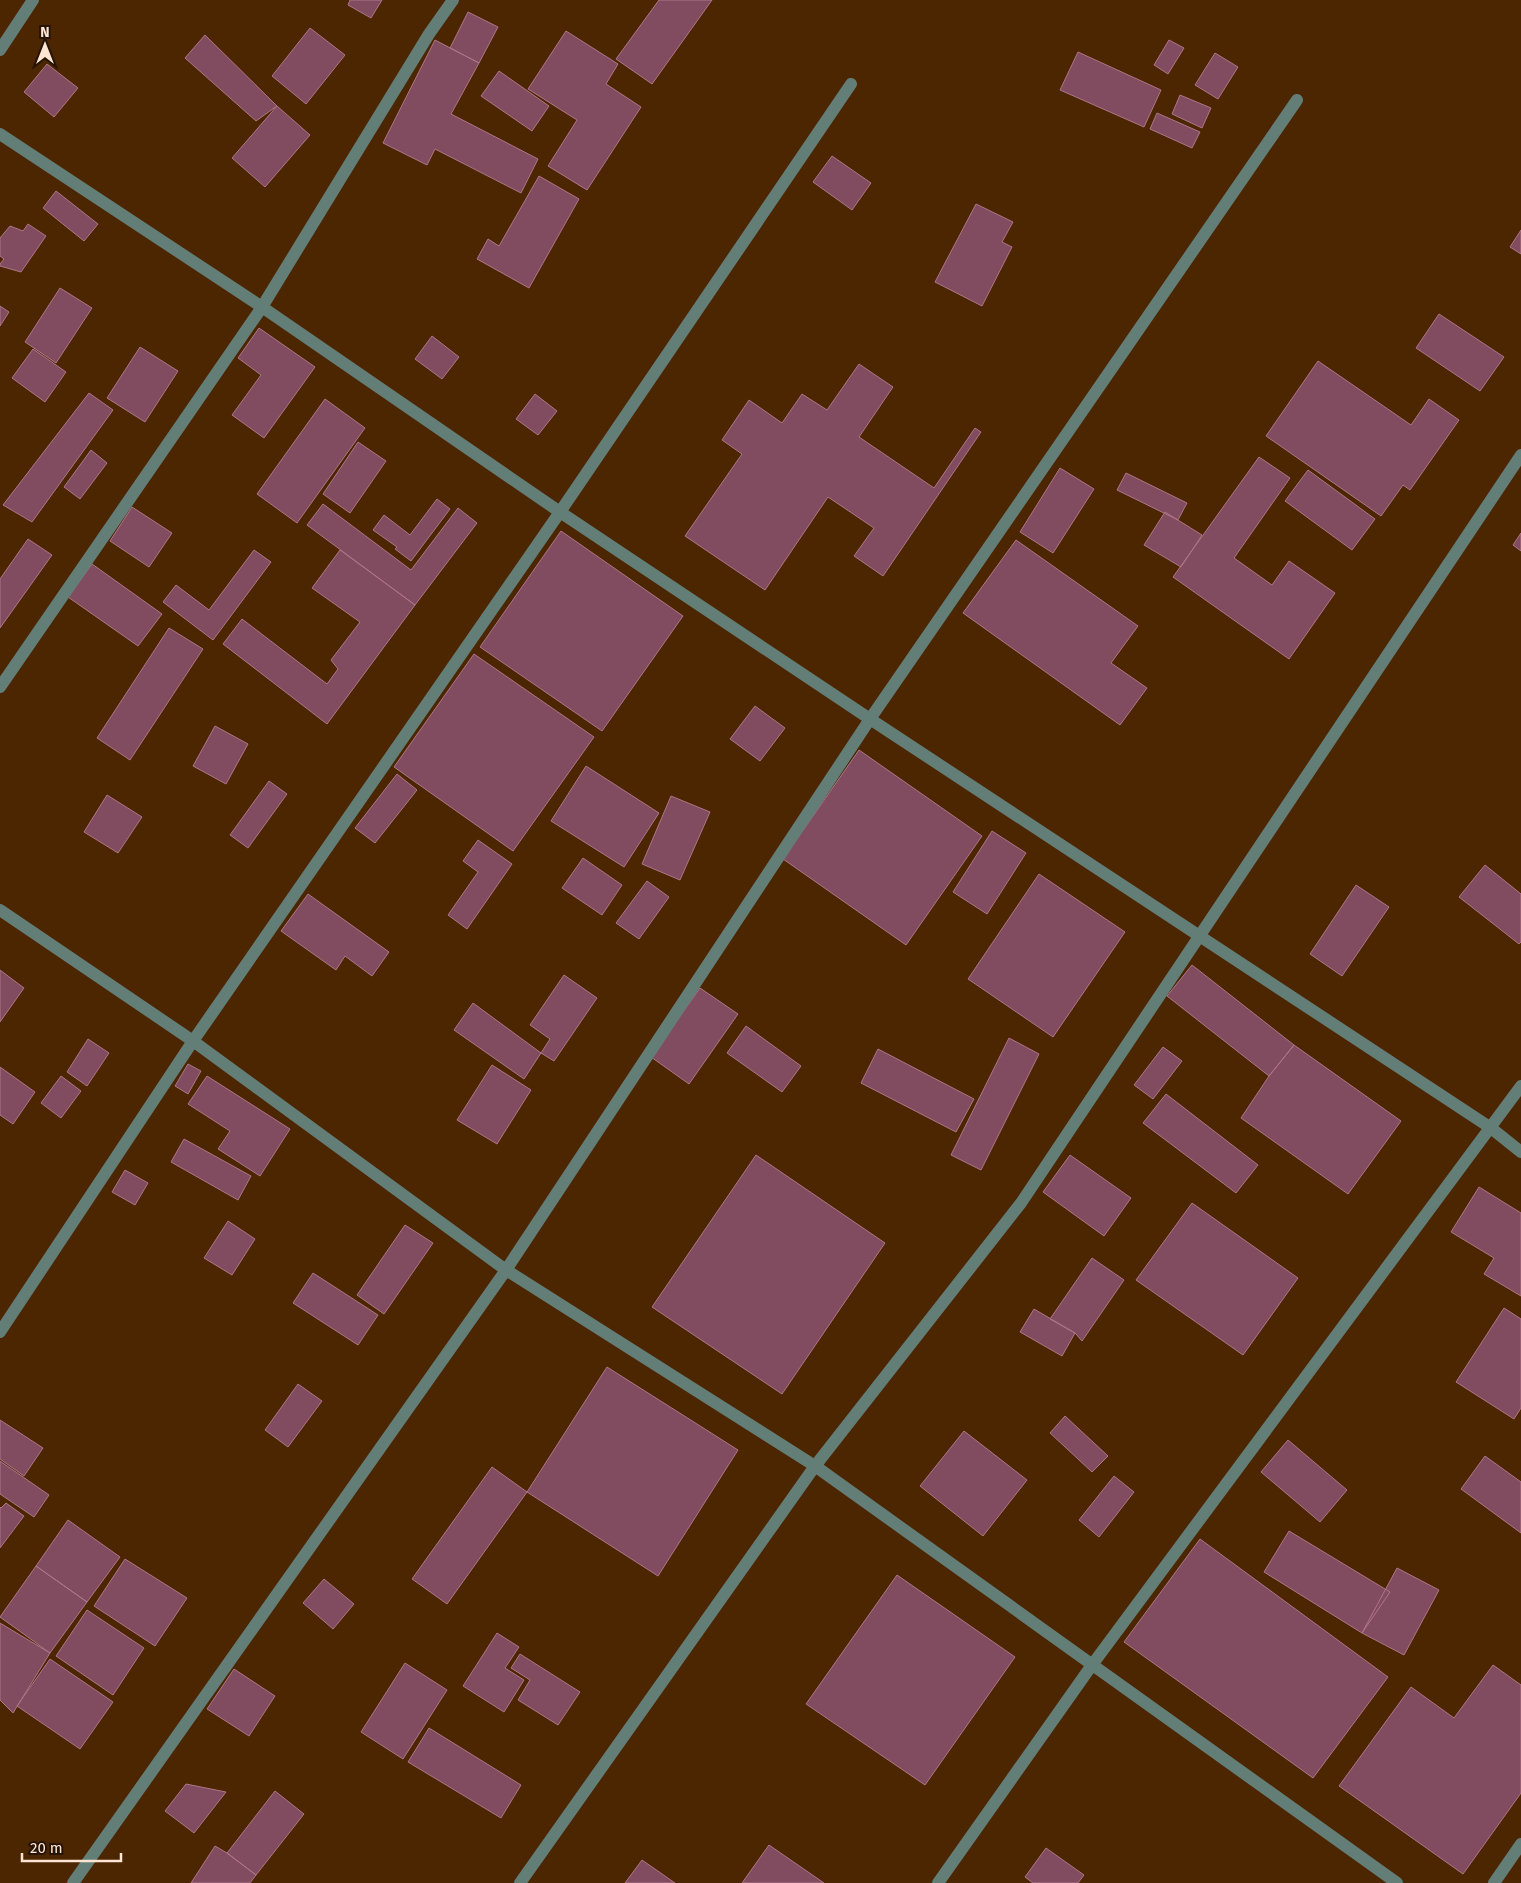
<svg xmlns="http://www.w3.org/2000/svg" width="1521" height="1883" font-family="'Fira Sans',sans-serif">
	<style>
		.building { fill: #814c5f; stroke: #ae7688 }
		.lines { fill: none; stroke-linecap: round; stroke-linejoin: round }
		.minor { stroke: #637e77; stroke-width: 12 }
	</style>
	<rect width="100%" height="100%" fill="#4c2501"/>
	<path class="building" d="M350 0H382L371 18 348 5Z
		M659 0H712L652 84 616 59Z
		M468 12 498 27 479 63 450 48Z
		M310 28 345 55 306 104 272 76Z
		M566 31 618 64 606 84 641 107 587 190 548 166 577 120 528 89Z
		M205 35 277 106 256 121 185 58Z
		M435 40 479 63 451 114 538 159 521 193 435 149 427 165 383 143Z
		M1169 40 1184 48 1168 74 1154 65Z
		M1078 52 1161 90 1144 127 1060 90Z
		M1215 53 1238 67 1218 99 1195 85Z
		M47 64 78 88 54 117 24 92Z
		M499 71 549 106 532 131 481 96Z
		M1180 95 1211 108 1202 128 1172 114Z
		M277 106 310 135 265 187 232 158Z
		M1157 113 1200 132 1192 148 1150 129Z
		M832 156 871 183 852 210 813 182Z
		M539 176 579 199 529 288 477 259 488 239 499 246Z
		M56 191 98 224 84 241 43 208Z
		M976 204 1013 222 1002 242 1012 247 982 306 935 282Z
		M28 224 46 236 21 272 0 266V264L4 259 0 256V238L10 226 23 231Z
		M1521 230V254L1510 247Z
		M60 288 92 308 56 363 25 342Z
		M0 306 9 312 0 326Z
		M1439 314 1504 357 1480 391 1416 348Z
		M259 328 315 367 264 438 232 415 261 375 238 358Z
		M432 336 459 357 442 379 415 359Z
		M140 347 178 371 145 422 107 398Z
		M33 349 66 372 45 402 12 378Z
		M1318 361 1411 425 1429 399 1459 420 1410 490 1403 485 1381 516 1266 436Z
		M859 364 893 387 859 437 934 488 975 428 981 432 883 576 854 556 874 528 828 497 765 590 685 536 742 454 722 440 749 400 782 423 802 394 827 410Z
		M89 393 113 410 32 522 3 505Z
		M535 394 557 411 538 435 516 419Z
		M325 399 365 428 297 523 257 494Z
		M358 442 386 461 350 513 323 494Z
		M91 450 107 463 80 499 64 487Z
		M1259 457 1290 478 1234 558 1272 585 1289 561 1335 593 1289 659 1173 577Z
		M1060 468 1094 489 1053 553 1020 532Z
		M1308 470 1375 519 1352 550 1285 501Z
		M1126 473 1187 503 1178 520 1117 490Z
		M437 499 450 509 411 561 395 549 397 547 373 530 384 515 410 535Z
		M323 504 411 570 458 508 477 523 415 605 307 525Z
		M132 507 172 533 149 567 110 541Z
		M1165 512 1202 535 1181 567 1144 545Z
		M561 531 683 616 602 731 480 647Z
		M1521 533V551L1513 545Z
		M28 539 52 555 0 628V579Z
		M1016 540 1138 626 1111 663 1147 688 1120 725 963 613Z
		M254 550 271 562 213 640 163 602 176 585 209 610Z
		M340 550 415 605 327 724 223 644 242 619 327 684 338 669 331 660 360 622 312 588Z
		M92 564 162 614 138 646 68 597Z
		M169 628 203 649 130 760 97 738Z
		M474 654 594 737 513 851 394 767Z
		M755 706 785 728 760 761 730 739Z
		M215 726 248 744 226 784 193 766Z
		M859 750 982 836 906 945 783 859Z
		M586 766 659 813 624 867 551 821Z
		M397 774 417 790 375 843 355 828Z
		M269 781 287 794 248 848 230 835Z
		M107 795 142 817 118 853 84 832Z
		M671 796 710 812 680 880 642 864Z
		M992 831 1026 853 987 914 953 892Z
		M478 840 512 864 467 929 448 915 478 872 463 861Z
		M583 858 622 885 602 915 562 888Z
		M1485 865 1521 894V942L1519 944 1459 897Z
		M1039 874 1125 932 1053 1037 968 979Z
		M647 881 669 897 639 939 616 923Z
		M1356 885 1389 907 1342 976 1310 954Z
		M308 894 389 952 372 976 345 956 336 970 281 931Z
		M1192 965 1294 1045 1269 1076 1167 996Z
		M0 970 24 988 0 1022Z
		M564 975 597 998 554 1061 541 1053 550 1039 530 1025Z
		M700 988 738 1014 689 1084 651 1057Z
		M473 1003 541 1053 524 1079 454 1030Z
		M746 1026 801 1066 782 1092 727 1053Z
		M1009 1038 1039 1054 981 1170 951 1155Z
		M88 1039 109 1053 87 1086 67 1072Z
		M1294 1045 1401 1121 1348 1194 1241 1118 1269 1076Z
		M1163 1047 1182 1061 1153 1099 1134 1085Z
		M878 1049 974 1099 956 1132 861 1083Z
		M188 1064 201 1071 188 1094 175 1086Z
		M492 1065 531 1090 497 1144 457 1120Z
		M0 1067 35 1092 13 1124 0 1115Z
		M61 1076 81 1091 61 1118 41 1103Z
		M207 1076 290 1129 260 1176 218 1149 230 1131 188 1104Z
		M1166 1094 1258 1165 1236 1193 1143 1123Z
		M184 1139 251 1176 238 1200 171 1162Z
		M756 1155 885 1243 782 1394 652 1307Z
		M1070 1155 1131 1198 1104 1236 1043 1192Z
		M125 1170 148 1183 135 1205 112 1192Z
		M1479 1187 1521 1213V1296L1484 1274 1494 1258 1451 1232Z
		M1192 1203 1298 1278 1243 1355 1136 1280Z
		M228 1221 255 1239 232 1275 204 1258Z
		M405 1225 433 1243 384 1314 357 1295Z
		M1092 1258 1124 1280 1082 1341 1075 1333 1050 1319Z
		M313 1273 378 1315 358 1345 293 1303Z
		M1504 1308 1521 1319V1408L1514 1419 1456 1382Z
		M1034 1309 1075 1333 1062 1356 1020 1332Z
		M607 1367 738 1450 658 1576 527 1492Z
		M298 1384 322 1401 288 1447 265 1430Z
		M1065 1416 1108 1456 1092 1472 1050 1433Z
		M0 1420 43 1448 24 1476 0 1459Z
		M964 1431 1027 1480 983 1536 920 1486Z
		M1288 1440 1347 1490 1320 1522 1261 1472Z
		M1485 1456 1521 1482V1533L1461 1489Z
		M0 1461 49 1495 34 1517 0 1494Z
		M492 1467 527 1492 447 1604 412 1579Z
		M1114 1476 1134 1492 1099 1537 1079 1520Z
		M6 1503 24 1516 0 1548V1507L1 1508Z
		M68 1520 120 1557 87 1602 36 1566Z
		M1289 1531 1390 1592 1362 1633 1264 1572Z
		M1200 1539 1388 1677 1313 1778 1124 1642Z
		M125 1559 187 1598 155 1646 94 1606Z
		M36 1566 87 1602 50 1653 0 1617Z
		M1397 1568 1439 1590 1404 1655 1362 1633Z
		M897 1575 1015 1657 925 1785 806 1704Z
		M324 1579 354 1604 333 1629 303 1603Z
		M87 1610 144 1648 113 1695 56 1656Z
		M0 1623 50 1653 13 1713 0 1700Z
		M497 1633 519 1647 505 1668 524 1680 504 1712 463 1686Z
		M520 1654 580 1692 558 1725 518 1700 530 1680 511 1668Z
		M50 1659 113 1702 80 1749 17 1706Z
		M405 1663 447 1690 403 1759 361 1732Z
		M1493 1665 1521 1685V1793L1463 1874 1339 1786 1411 1687 1454 1718Z
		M234 1669 275 1696 249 1736 207 1709Z
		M429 1728 521 1785 501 1818 408 1762Z
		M186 1784 226 1792 194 1833 165 1811Z
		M275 1791 304 1814 256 1875 227 1853Z
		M769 1845 824 1883H742Z
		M215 1846 227 1853 256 1875 250 1883H191Z
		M1046 1848 1084 1875 1078 1883H1033L1025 1877Z
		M642 1860 675 1883H625Z"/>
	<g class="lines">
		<path class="minor" d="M0 50 33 0
			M0 134 262 307 560 512 870 719 1491 1128 1521 1152
			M0 687 262 307 429 34 453 0
			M0 910 193 1041 506 1270 815 1466 1397 1883
			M0 1332 193 1041 560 512 851 84
			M73 1883 506 1270 870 719 1297 100
			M520 1883 815 1466 1021 1203 1521 455
			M938 1883 1092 1665 1521 1086
			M1494 1883 1521 1844"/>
	</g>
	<g transform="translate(45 45)" stroke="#251407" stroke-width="4" paint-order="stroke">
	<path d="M0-4L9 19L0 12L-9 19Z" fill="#fee4d2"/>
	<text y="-8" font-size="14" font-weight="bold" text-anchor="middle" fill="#fee4d2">N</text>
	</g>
	<path d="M22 1853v8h99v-8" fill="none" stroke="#fee4d2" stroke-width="2.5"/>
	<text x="30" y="1853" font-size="15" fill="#fee4d2" stroke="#251407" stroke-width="4" paint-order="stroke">20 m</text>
</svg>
